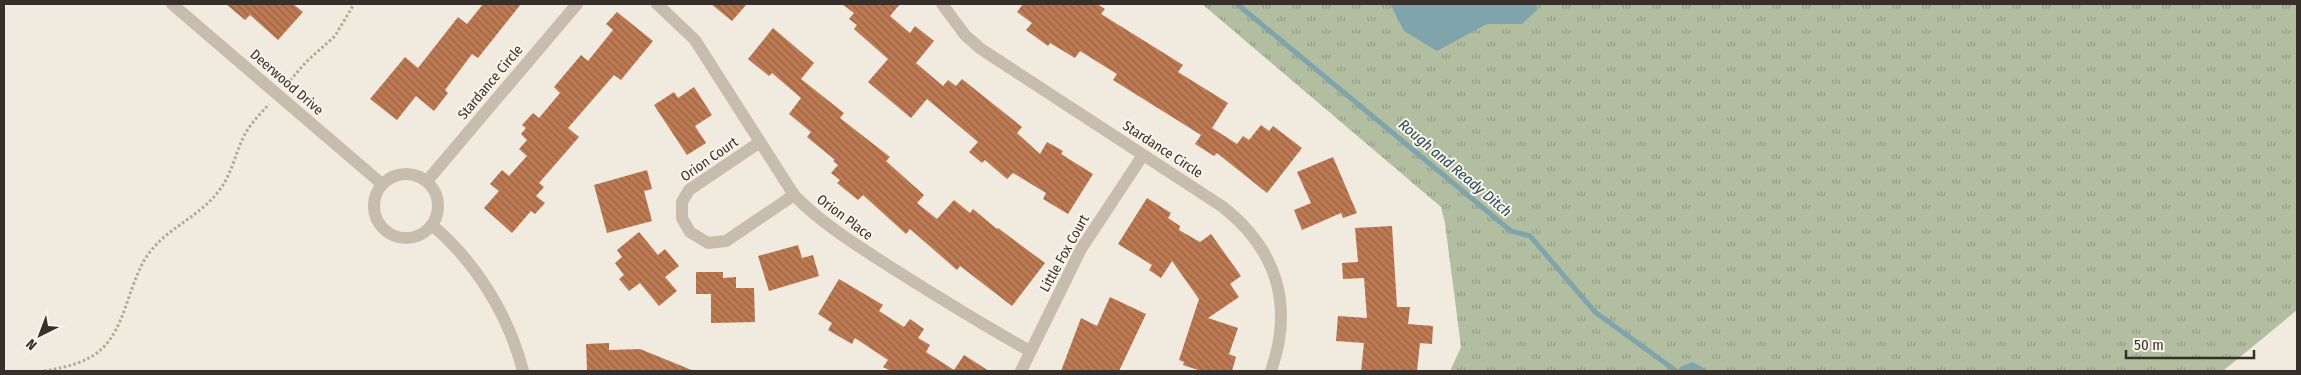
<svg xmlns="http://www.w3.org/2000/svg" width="2301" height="375" font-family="'Fira Sans Condensed',sans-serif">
	<defs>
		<pattern id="grass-tufts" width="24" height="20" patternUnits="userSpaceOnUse" patternTransform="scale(1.25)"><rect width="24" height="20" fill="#b1bfa0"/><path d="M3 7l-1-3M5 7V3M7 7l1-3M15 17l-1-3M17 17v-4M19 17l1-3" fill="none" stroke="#919c83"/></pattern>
		<pattern id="building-back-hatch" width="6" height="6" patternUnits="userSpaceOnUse" patternTransform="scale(1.25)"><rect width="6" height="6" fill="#bc7952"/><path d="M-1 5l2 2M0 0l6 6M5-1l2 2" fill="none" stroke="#9a6444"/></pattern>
	</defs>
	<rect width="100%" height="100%" fill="#f1ebdf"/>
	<!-- grass -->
	<polygon fill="url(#grass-tufts)" points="1202,4 2297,4 2297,310 2223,371 1450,371 1461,347 1445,223 1441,207"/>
	<!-- water -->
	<g fill="#80a4ac">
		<polygon points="1390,4 1537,4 1537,10 1522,24 1487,24 1437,51 1404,31"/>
		<polygon points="1693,362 1708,371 1678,371 1680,367"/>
	</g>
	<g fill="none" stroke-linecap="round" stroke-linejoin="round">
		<!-- stream -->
		<polyline stroke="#80a4ac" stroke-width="5" points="1237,4 1511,231 1530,236 1595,312 1676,371"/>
	</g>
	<!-- building -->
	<g fill="url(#building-back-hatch)">
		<polygon points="226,4 293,4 303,12 278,40 250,15 245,20"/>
		<polygon points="483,4 521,4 478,58 472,54 445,90 448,93 434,111 416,96 397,120 370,99 405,57 418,68 458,17 467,24"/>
		<polygon points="711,4 747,4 732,21"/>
		<polygon points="842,4 900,4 890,16 910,33 915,26 934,41 916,63 943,86 948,80 956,86 962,79 1022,127 1017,133 1040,154 1047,142 1063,151 1061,154 1093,174 1068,214 1043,199 1046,193 1013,173 1007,179 985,160 982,163 969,152 978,142 927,99 911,118 868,82 888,59 854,29 857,25 849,19 854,13"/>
		<polygon points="1023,4 1097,4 1105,9 1101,14 1183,65 1178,72 1228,103 1212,128 1237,144 1243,136 1249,140 1261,125 1269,131 1273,126 1302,148 1267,193 1217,153 1214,156 1195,144 1201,135 1113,80 1117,74 1080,51 1075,58 1050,43 1048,46 1026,30 1032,23 1017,12"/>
		<polygon points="617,12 653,41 621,80 614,75 568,128 579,137 539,183 544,187 536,196 545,203 535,214 531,211 512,233 484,208 499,191 490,184 502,170 509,176 527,156 519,149 527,140 521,134 526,128 522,125 533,113 539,118 560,93 554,87 581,55 588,61 613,30 606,24"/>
		<polygon points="773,28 814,63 801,79 844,113 840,118 890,157 886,161 924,195 917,203 937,219 954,200 970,213 973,209 997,229 998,228 1045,263 1012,306 960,266 957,270 910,229 906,234 863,195 858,200 837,183 840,180 831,173 838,165 833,161 835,160 807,137 811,132 789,114 801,98 772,73 769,76 748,59"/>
		<polygon points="694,87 712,115 695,126 706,143 687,155 654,105 674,92 678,98"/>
		<polygon points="1333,157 1357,213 1343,218 1341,213 1302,230 1294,210 1311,203 1297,172"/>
		<polygon points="647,170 652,189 644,191 652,221 607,233 594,185"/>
		<polygon points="1147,198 1171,213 1168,218 1180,226 1179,230 1200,242 1211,234 1241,276 1230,284 1239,297 1208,318 1238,328 1229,354 1236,357 1232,371 1201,371 1183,365 1184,362 1179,360 1199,299 1172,261 1161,278 1149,270 1152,265 1118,244"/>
		<polygon points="1392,226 1397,307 1410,307 1408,324 1433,326 1432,344 1420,343 1417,371 1361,371 1364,343 1336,341 1338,316 1367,318 1364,278 1343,279 1342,263 1358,262 1355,228"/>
		<polygon points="639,232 658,255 665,249 679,266 665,277 677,291 659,306 640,283 629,291 619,279 624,275 615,263 622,257 617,250"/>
		<polygon points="798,245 802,258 813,255 819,276 769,291 758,256"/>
		<polygon points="696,272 723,272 723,278 736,277 736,288 754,288 755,322 711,323 711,294 696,294"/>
		<polygon points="839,279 883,305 879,311 904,327 910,319 924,329 918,338 930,345 926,352 954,370 964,355 989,371 891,371 883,367 888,360 855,338 852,344 828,330 832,323 818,314"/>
		<polygon points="1110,297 1146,314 1119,371 1061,371 1081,318 1097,326"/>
		<polygon points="609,343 609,350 640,349 694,371 587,371 586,344"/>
	</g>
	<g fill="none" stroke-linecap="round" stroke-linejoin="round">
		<!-- path -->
		<g stroke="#b4a796" stroke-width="3" stroke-dasharray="2.5 2.5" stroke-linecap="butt">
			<polyline points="287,84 306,62 335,36 354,4"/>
			<path d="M44 371C98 362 112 349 129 297 134 283 139 268 147 256 166 228 198 218 218 192 232 175 235 153 245 134 251 123 261 113 269 104"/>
		</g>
		<!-- minor -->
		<g stroke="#c8bcac" stroke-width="12">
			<polyline points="172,4 382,184"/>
			<path d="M657 4 695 40 794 195C823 225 858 246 892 268 938 297 983 325 1030 351"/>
			<path d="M942 4 965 35 981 49 1223 207C1277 250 1294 305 1271 371"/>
			<polyline points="760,142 689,190 682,202 682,218 690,232 708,243 726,241 794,195"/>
			<circle cx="406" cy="206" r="32"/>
			<polyline points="427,181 577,4"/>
			<path d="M432 225C476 262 509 316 523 371"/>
			<polyline points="1021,371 1081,249 1143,155"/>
		</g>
	</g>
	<g text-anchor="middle" stroke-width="4" stroke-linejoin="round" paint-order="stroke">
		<!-- street labels -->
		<g font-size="14" fill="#37302a" stroke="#f9f4eb">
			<text transform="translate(287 82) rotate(41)" y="5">Deerwood Drive</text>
			<text transform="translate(490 82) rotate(-50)" y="5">Stardance Circle</text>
			<text transform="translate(1163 149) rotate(33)" y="5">Stardance Circle</text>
			<text transform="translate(709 159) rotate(-35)" y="5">Orion Court</text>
			<text transform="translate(845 217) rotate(37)" y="5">Orion Place</text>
			<text transform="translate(1064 253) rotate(-61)" y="5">Little Fox Court</text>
		</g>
		<!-- water labels -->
		<g font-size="15" font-style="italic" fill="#234b55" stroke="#f9f4eb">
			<text transform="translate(1455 168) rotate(40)" y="5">Rough and Ready Ditch</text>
		</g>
	</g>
	<!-- border -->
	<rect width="2301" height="375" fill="none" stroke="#37302a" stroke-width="10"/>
	<!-- north arrow -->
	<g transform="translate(40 335) rotate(222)" stroke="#f9f4eb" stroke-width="4" paint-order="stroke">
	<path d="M0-4L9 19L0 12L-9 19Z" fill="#37302a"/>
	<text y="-8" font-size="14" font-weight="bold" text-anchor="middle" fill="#37302a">N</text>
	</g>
	<!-- scale -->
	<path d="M2126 350v8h128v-8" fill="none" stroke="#37302a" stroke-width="2.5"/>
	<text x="2134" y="350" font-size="15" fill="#37302a" stroke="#f9f4eb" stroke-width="4" paint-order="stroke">50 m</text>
</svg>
